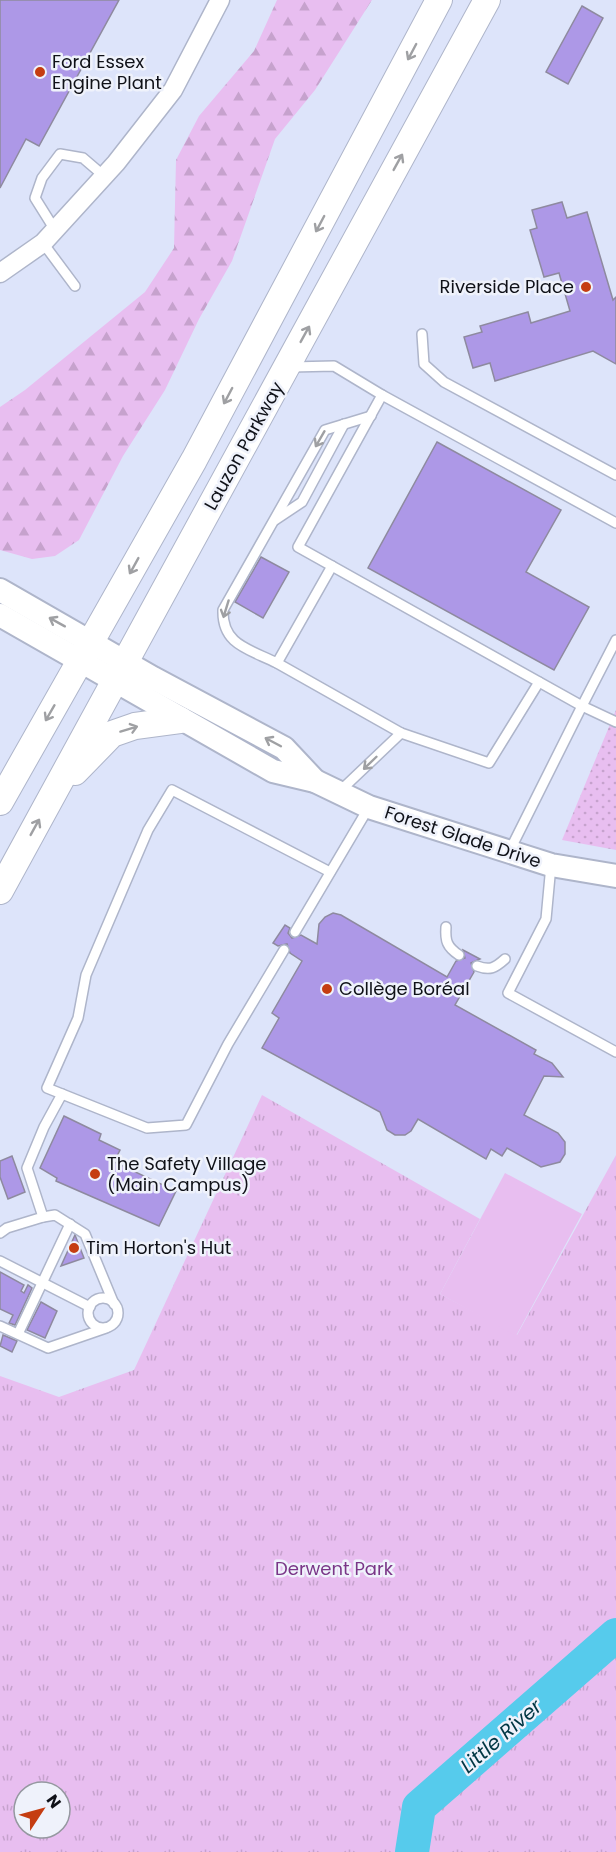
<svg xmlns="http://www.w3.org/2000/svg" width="616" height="1852" font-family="Poppins,sans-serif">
	<defs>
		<pattern id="grass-dots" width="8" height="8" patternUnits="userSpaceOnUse" patternTransform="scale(1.5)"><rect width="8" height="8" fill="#e8bef0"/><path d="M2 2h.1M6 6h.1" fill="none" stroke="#c6a2cd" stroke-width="1.8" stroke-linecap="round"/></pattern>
		<pattern id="forest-firs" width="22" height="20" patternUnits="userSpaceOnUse" patternTransform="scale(1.5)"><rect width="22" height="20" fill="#e8bef0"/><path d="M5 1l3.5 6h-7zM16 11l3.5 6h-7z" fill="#c6a2cd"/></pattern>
		<pattern id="park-tufts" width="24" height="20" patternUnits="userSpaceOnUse" patternTransform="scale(1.5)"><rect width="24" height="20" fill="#e8bef0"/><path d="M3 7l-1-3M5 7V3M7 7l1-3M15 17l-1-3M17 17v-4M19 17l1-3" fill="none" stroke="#c6a2cd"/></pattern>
	</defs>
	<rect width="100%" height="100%" fill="#dde4fa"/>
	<!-- grass -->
	<polygon fill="url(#grass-dots)" points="616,710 616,850 562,840"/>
	<!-- forest -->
	<polygon fill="url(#forest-firs)" points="277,0 372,0 315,90 275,139 232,261 199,319 165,390 123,456 79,540 55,556 32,559 0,550 0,407 25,390 145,292 174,248 176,160 199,116 254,51"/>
	<!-- park -->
	<path fill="url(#park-tufts)" fill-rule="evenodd" d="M262 1095 480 1219 440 1294 517 1335 616 1155V1852H0V1376L59 1397 134 1370ZM24 1792H60V1828H24Z"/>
	<!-- garden -->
	<polygon fill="#e8bef0" points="505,1173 582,1214 516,1336 440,1294"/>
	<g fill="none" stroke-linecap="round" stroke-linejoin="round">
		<!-- river -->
		<polyline stroke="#56cbec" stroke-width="34" points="412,1852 419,1807 616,1635"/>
	</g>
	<!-- building -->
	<g fill="#ad98e7" stroke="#8e8a9f" stroke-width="1.5">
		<polygon points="0,0 119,0 39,146 26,139 0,188"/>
		<polygon points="582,6 603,18 568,84 546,72"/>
		<polygon points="562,202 567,218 587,212 613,300 616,297 616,364 593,351 495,381 490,363 473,368 464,337 482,332 480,326 528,312 531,323 570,311 559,273 544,277 530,230 537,228 532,210"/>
		<polygon points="437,442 561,510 526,572 589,607 554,670 368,568"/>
		<polygon points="261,557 289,572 263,618 235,602"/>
		<polygon points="333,913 341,915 447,977 456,961 465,958 463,950 480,959 471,963 474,972 455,1005 536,1050 534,1054 552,1063 563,1077 544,1076 524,1115 558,1133 565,1142 565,1154 560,1162 541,1167 507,1148 502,1156 491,1149 486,1159 418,1119 411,1131 405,1135 395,1135 387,1130 380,1112 262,1048 279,1018 272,1013 302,961 290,953 287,944 278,946 273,943 285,925 290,928 288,933 292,938 301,935 317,944 319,924 325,917"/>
		<polygon points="64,1116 101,1134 99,1140 120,1150 114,1162 176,1191 159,1226 56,1181 57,1178 40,1168"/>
		<polygon points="12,1156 25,1192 8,1199 0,1177 0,1161"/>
		<polygon points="75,1235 84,1258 61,1266"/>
		<polygon points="0,1272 24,1285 21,1291 24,1293 28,1285 32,1288 15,1325 9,1323 13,1315 0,1309"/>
		<polygon points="41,1302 57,1311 45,1338 27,1330"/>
		<polygon points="3,1335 17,1341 12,1352 0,1346"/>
	</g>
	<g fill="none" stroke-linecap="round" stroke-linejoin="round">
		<defs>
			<g id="service">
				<polyline points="55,230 35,198 42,178 60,154 83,158 104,176"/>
				<polyline points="43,243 75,286"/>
				<polyline points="422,334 424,364 444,382 616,475"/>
				<polyline points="291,367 334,366 382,395 298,547 582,706 510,850"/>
				<polyline points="382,395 616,523"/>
				<polyline points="275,520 302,502 344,424"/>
				<polyline points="332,566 277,663 401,733 489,763 539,682"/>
				<polyline points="616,640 582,706 616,722"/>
				<path d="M277 663C249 649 222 645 223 610L325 430 371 416"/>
				<polyline points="340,791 401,733"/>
				<polyline points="551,865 546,919 508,993 616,1052"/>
				<path d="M446 927C445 941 447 947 459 955"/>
				<polyline points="295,932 369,807"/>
				<polyline points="284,950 228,1044 186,1125 147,1128 47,1088 78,1018 86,975 148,830 172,790 330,872"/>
				<path d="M477 966C490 971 495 968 505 959"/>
				<polyline points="43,1217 55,1215 85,1234 114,1304"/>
				<polyline points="0,1233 7,1228 43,1217 27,1168 44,1127 62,1094"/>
				<polyline points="0,1261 90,1307"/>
				<circle cx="103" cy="1313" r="15"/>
				<polyline points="0,1326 48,1348 106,1328"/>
				<polyline points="18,1334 70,1224"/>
			</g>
			<polyline id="minor" points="0,273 43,243 116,163 173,90 220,0"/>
			<g id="tertiary">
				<polyline points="0,590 153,678 284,748 315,781"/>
				<polyline points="0,615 273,771 315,781 369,807 551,865 616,876"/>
			</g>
			<g id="secondary">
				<polyline points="75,772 112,734 135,726 180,720"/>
				<polyline points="0,802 194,460 439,0"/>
				<polyline points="0,891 487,0"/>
			</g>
		</defs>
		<!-- service casing -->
		<use href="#service" stroke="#aeb5ca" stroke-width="12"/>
		<!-- minor casing -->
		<use href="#minor" stroke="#aeb5ca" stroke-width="21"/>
		<!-- tertiary casing -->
		<use href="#tertiary" stroke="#aeb5ca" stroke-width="26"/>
		<!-- secondary casing -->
		<use href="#secondary" stroke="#aeb5ca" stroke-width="28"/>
		<!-- service -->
		<use href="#service" stroke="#fff" stroke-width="9"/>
		<!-- minor -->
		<use href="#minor" stroke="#fff" stroke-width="18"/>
		<!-- tertiary -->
		<use href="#tertiary" stroke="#fff" stroke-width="22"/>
		<!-- secondary -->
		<use href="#secondary" stroke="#fff" stroke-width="26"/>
	</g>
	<!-- one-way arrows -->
	<defs><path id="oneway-shaft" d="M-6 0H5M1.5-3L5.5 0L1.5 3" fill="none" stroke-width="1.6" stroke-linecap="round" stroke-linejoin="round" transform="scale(1.5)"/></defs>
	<g stroke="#9fa0a3">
		<use href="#oneway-shaft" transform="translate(412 52) rotate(118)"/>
		<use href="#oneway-shaft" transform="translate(398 162) rotate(-61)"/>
		<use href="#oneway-shaft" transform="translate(320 224) rotate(118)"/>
		<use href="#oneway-shaft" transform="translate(305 334) rotate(-61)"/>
		<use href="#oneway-shaft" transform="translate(228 396) rotate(118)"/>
		<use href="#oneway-shaft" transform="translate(320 439) rotate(120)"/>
		<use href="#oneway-shaft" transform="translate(134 566) rotate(119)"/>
		<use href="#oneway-shaft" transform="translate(226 609) rotate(107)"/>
		<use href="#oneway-shaft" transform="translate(57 622) rotate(-151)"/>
		<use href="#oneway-shaft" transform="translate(50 713) rotate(120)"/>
		<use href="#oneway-shaft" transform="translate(129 729) rotate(-17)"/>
		<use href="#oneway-shaft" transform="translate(273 742) rotate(-152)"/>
		<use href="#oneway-shaft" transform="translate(370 763) rotate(136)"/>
		<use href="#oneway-shaft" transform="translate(35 827) rotate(-61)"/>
	</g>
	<!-- markers -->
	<g fill="#c53d12" stroke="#eff2fb" stroke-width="2">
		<circle cx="40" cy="72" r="6"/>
		<circle cx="586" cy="287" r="6"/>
		<circle cx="327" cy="989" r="6"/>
		<circle cx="95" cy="1174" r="6"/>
		<circle cx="74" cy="1248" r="6"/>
	</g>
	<g text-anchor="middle" stroke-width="5" stroke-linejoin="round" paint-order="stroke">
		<!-- poi labels -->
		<g font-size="18" fill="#0f1118" stroke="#eff2fb" text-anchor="start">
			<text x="52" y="68">Ford Essex<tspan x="52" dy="21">Engine Plant</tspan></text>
			<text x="574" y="293" text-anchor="end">Riverside Place</text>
			<text x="339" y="995">Collège Boréal</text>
			<text x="107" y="1170">The Safety Village<tspan x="107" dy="21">(Main Campus)</tspan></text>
			<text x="86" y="1254">Tim Horton's Hut</text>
		</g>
		<!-- street labels -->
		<g font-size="18" fill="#0f1118" stroke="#eff2fb">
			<text transform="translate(244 446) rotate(-61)" y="6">Lauzon Parkway</text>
			<text transform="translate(463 837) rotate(18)" y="6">Forest Glade Drive</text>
		</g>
		<!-- park labels -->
		<g font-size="18" fill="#7a3688" stroke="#eff2fb">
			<text x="334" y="1575">Derwent Park</text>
		</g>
		<!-- water labels -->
		<g font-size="20" font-style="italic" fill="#003744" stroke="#eff2fb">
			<text transform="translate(501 1736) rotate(-41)" y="7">Little River</text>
		</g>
	</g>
	<!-- north arrow -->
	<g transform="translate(42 1810) rotate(54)"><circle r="28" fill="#eff2fb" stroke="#9598a0" stroke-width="1.5"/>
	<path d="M0-4.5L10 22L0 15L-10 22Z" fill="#c53d12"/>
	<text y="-9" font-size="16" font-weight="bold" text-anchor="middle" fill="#0f1118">N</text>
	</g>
</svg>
